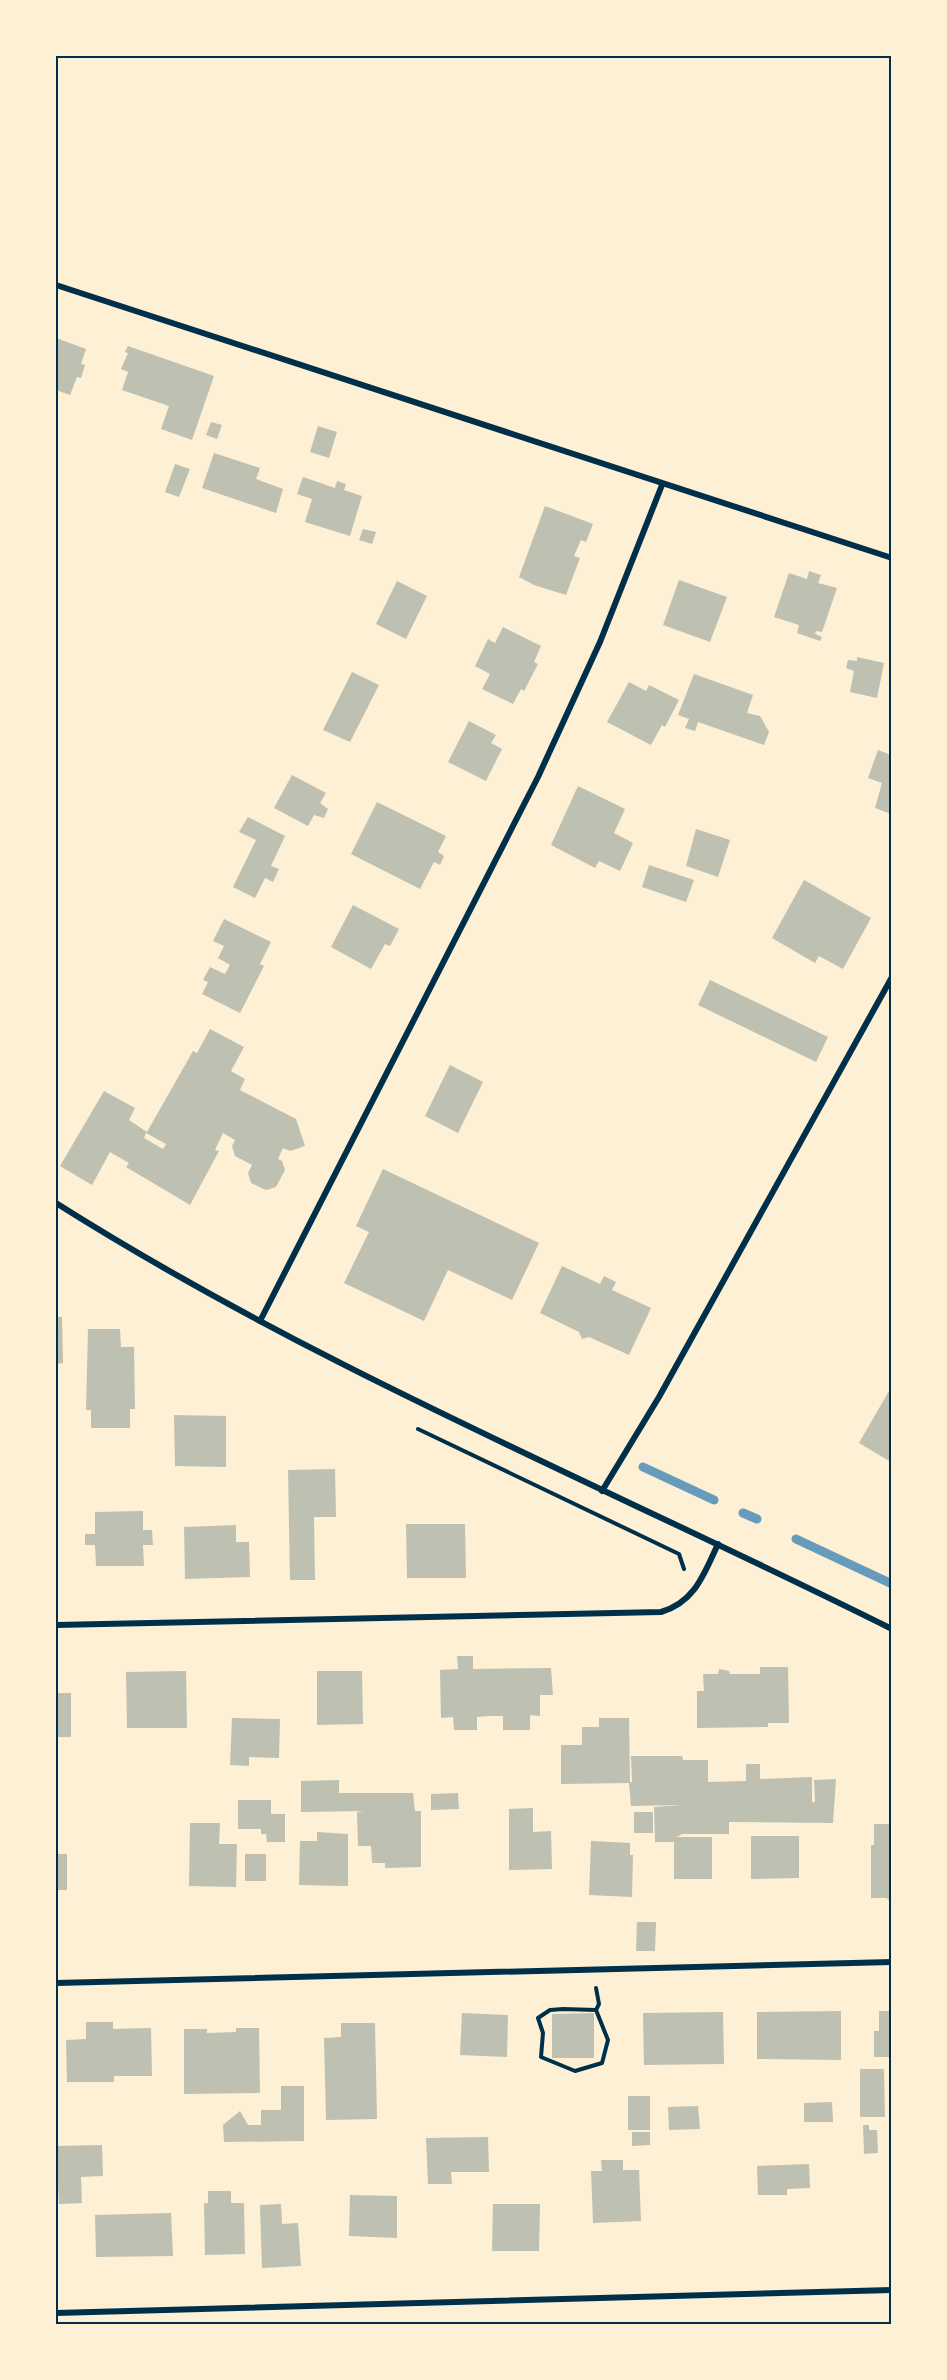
<svg xmlns="http://www.w3.org/2000/svg" width="947" height="2380" font-family="Georgia,serif">
	<rect width="100%" height="100%" fill="#fdf0d5"/>
	<g fill="none" stroke-linecap="round" stroke-linejoin="round">
		<!-- stream -->
		<g stroke="#669bbc" stroke-width="9">
			<polyline points="643,1467 714,1500"/>
			<polyline points="743,1513 757,1519"/>
			<polyline points="796,1539 892,1584"/>
		</g>
	</g>
	<!-- building -->
	<g fill="#bec0b2" fill-rule="evenodd">
		<polygon points="56,338 86,349 81,364 85,365 81,378 77,377 70,395 56,390"/>
		<polygon points="128,346 214,376 192,440 161,429 169,406 122,390 128,372 121,369 128,353 125,352"/>
		<polygon points="211,422 222,425 217,439 206,435"/>
		<polygon points="318,426 337,432 329,458 310,452"/>
		<polygon points="214,453 260,468 256,479 283,489 276,513 202,488"/>
		<polygon points="175,464 190,469 179,497 165,492"/>
		<polygon points="303,477 335,488 337,481 346,484 344,490 362,496 350,536 305,522 312,499 297,494"/>
		<polygon points="545,506 593,524 586,542 581,540 574,556 580,558 566,595 534,585 519,577"/>
		<polygon points="363,529 376,532 372,544 359,540"/>
		<polygon points="809,571 821,575 818,583 837,588 822,632 816,631 815,634 822,637 820,641 797,633 799,625 774,617 789,573 807,579"/>
		<polygon points="679,580 727,597 710,642 663,625"/>
		<polygon points="397,581 427,596 406,639 376,624"/>
		<polygon points="503,627 541,646 534,662 538,664 524,691 521,689 513,704 482,689 490,674 475,666 488,639 495,643"/>
		<polygon points="857,657 884,663 877,698 850,692 854,671 846,668 848,660 857,661"/>
		<polygon points="352,672 379,685 350,742 323,730"/>
		<polygon points="694,674 753,695 747,713 760,716 769,732 764,745 698,722 695,731 685,728 689,719 678,715"/>
		<polygon points="629,682 646,691 649,685 679,700 665,727 662,725 651,745 607,722"/>
		<polygon points="469,721 496,735 491,743 502,749 486,781 448,762"/>
		<polygon points="878,750 891,755 891,814 875,808 882,783 868,778"/>
		<polygon points="292,775 326,793 320,803 328,809 324,818 314,815 308,826 274,808"/>
		<polygon points="578,786 625,809 614,833 633,843 620,871 599,861 595,868 551,845"/>
		<polygon points="377,802 446,836 438,852 444,856 440,865 434,862 420,889 351,854"/>
		<polygon points="248,817 285,836 271,866 279,869 273,882 265,878 255,898 233,887 256,840 239,832"/>
		<polygon points="696,829 730,840 718,877 686,866"/>
		<polygon points="649,865 694,880 686,902 642,887"/>
		<polygon points="804,880 871,918 843,969 819,956 815,963 772,938"/>
		<polygon points="353,905 399,929 390,946 385,944 371,969 331,947"/>
		<polygon points="224,919 271,942 260,964 264,966 240,1013 202,994 208,982 203,980 210,967 225,974 230,965 218,958 224,946 213,941"/>
		<polygon points="710,980 828,1037 816,1062 698,1005"/>
		<path d="M210 1029 244 1047 231 1071 245 1079 240 1090 296 1119 305 1146 290 1151 283 1148 278 1159 282 1161 285 1170 276 1187 266 1190 251 1183 248 1173 252 1165 235 1156 232 1146 235 1140 223 1133 215 1150 219 1151 190 1205 126 1167 129 1163 110 1152 92 1185 60 1166 104 1091 135 1108 129 1120 147 1132 193 1051 197 1053ZM146 1133 166 1144 163 1149 144 1138Z"/>
		<polygon points="450,1065 483,1082 458,1133 425,1116"/>
		<polygon points="383,1169 539,1243 512,1300 448,1270 424,1321 344,1283 369,1232 356,1226"/>
		<polygon points="562,1266 600,1284 604,1276 616,1282 612,1290 651,1308 629,1355 589,1337 582,1339 579,1332 540,1313"/>
		<polygon points="56,1317 62,1317 63,1363 56,1364"/>
		<polygon points="88,1329 120,1329 121,1347 134,1347 135,1409 130,1409 130,1428 91,1428 91,1410 86,1410"/>
		<polygon points="889,1391 891,1393 891,1462 859,1443"/>
		<polygon points="174,1415 226,1416 226,1467 175,1466"/>
		<polygon points="335,1469 336,1517 314,1517 315,1580 290,1580 288,1470"/>
		<polygon points="143,1511 143,1530 152,1530 153,1545 143,1545 144,1566 96,1566 95,1545 85,1545 85,1534 95,1534 95,1512"/>
		<polygon points="406,1524 465,1524 466,1578 407,1578"/>
		<polygon points="236,1525 236,1542 249,1542 250,1577 185,1579 184,1527"/>
		<polygon points="457,1656 473,1656 473,1669 551,1668 553,1695 540,1695 540,1716 530,1715 530,1730 503,1730 503,1716 490,1716 477,1717 477,1730 454,1730 453,1717 441,1718 440,1670 458,1669"/>
		<polygon points="760,1667 788,1667 789,1723 768,1723 768,1727 697,1728 697,1691 704,1691 703,1674 718,1674 719,1669 729,1671 730,1674 760,1674"/>
		<polygon points="186,1671 187,1728 127,1728 126,1672"/>
		<polygon points="317,1671 362,1671 363,1724 317,1725"/>
		<rect x="56" y="1693" width="15" height="44"/>
		<polygon points="232,1718 280,1719 279,1758 249,1757 249,1766 230,1765"/>
		<polygon points="599,1718 629,1718 630,1782 632,1782 631,1756 682,1756 683,1760 708,1760 708,1782 746,1781 746,1764 760,1764 760,1779 812,1777 812,1802 815,1802 814,1780 836,1779 833,1823 729,1822 729,1834 682,1834 677,1837 712,1837 712,1879 674,1879 674,1842 655,1842 654,1807 682,1805 631,1806 629,1783 561,1784 561,1745 582,1745 582,1727 599,1727"/>
		<polygon points="339,1780 339,1793 413,1793 415,1811 421,1811 421,1867 385,1868 385,1863 372,1863 371,1846 358,1846 357,1812 364,1811 301,1812 301,1781"/>
		<polygon points="458,1793 459,1809 431,1810 431,1794"/>
		<polygon points="238,1800 271,1800 271,1814 285,1814 285,1842 267,1842 266,1834 261,1834 261,1829 238,1829"/>
		<polygon points="533,1808 533,1832 551,1831 552,1869 509,1870 509,1809"/>
		<rect x="634" y="1812" width="19" height="21"/>
		<polygon points="190,1823 220,1823 219,1844 237,1844 236,1887 189,1886"/>
		<polygon points="874,1824 891,1824 891,1901 886,1898 871,1898 871,1845 874,1845"/>
		<polygon points="317,1832 348,1834 348,1886 299,1885 300,1841 317,1841"/>
		<polygon points="751,1836 799,1836 799,1878 751,1879"/>
		<polygon points="591,1841 630,1843 630,1855 633,1855 632,1897 589,1895"/>
		<rect x="56" y="1854" width="11" height="36"/>
		<rect x="245" y="1854" width="21" height="27"/>
		<polygon points="637,1922 656,1922 655,1951 636,1951"/>
		<polygon points="841,2011 841,2060 757,2059 757,2012"/>
		<polygon points="879,2011 891,2011 891,2057 874,2057 874,2031 879,2031"/>
		<polygon points="723,2012 724,2064 644,2065 643,2013"/>
		<polygon points="462,2013 508,2015 507,2057 460,2055"/>
		<polygon points="594,2013 594,2058 552,2058 552,2014"/>
		<polygon points="86,2022 113,2022 113,2029 151,2028 152,2076 114,2076 114,2082 67,2082 66,2040 86,2039"/>
		<polygon points="341,2023 375,2023 377,2119 326,2120 324,2038 341,2037"/>
		<polygon points="236,2028 259,2028 260,2093 184,2094 184,2029 207,2029 207,2033 236,2032"/>
		<polygon points="860,2069 884,2069 885,2117 860,2117"/>
		<polygon points="281,2086 304,2086 304,2141 224,2142 223,2125 240,2111 248,2125 261,2125 261,2110 281,2110"/>
		<rect x="628" y="2096" width="22" height="34"/>
		<polygon points="832,2102 833,2122 804,2122 804,2103"/>
		<polygon points="698,2106 700,2129 669,2130 668,2107"/>
		<polygon points="863,2125 869,2125 869,2130 877,2130 878,2153 864,2154"/>
		<polygon points="632,2132 650,2132 650,2145 632,2146"/>
		<polygon points="488,2137 489,2172 451,2172 452,2184 428,2184 426,2138"/>
		<polygon points="102,2145 103,2176 81,2177 82,2203 59,2204 56,2146"/>
		<polygon points="601,2160 623,2160 623,2170 639,2170 641,2221 593,2223 591,2171 602,2171"/>
		<polygon points="809,2164 810,2188 787,2189 787,2195 758,2195 757,2166"/>
		<polygon points="208,2191 231,2191 231,2203 244,2203 245,2254 205,2255 204,2203 208,2203"/>
		<polygon points="350,2195 397,2196 397,2238 349,2236"/>
		<polygon points="281,2204 282,2224 298,2223 301,2266 262,2268 260,2205"/>
		<polygon points="493,2204 540,2204 539,2251 492,2251"/>
		<polygon points="171,2213 173,2256 96,2257 95,2215"/>
	</g>
	<g fill="none" stroke-linecap="round" stroke-linejoin="round">
		<!-- path -->
		<g stroke="#003049" stroke-width="4">
			<polyline points="418,1429 679,1554 684,1569"/>
			<polygon points="563,2009 596,2010 608,2040 602,2063 575,2071 541,2057 543,2033 538,2018 550,2010"/>
			<polyline points="596,2010 599,2004 596,1988"/>
		</g>
		<!-- minor -->
		<g stroke="#003049" stroke-width="6">
			<polyline points="56,285 892,558"/>
			<path d="M56 1203C320 1370 612 1489 892 1629"/>
			<polyline points="260,1321 538,777 600,642 662,485"/>
			<polyline points="602,1491 659,1397 892,977"/>
			<path d="M56 1625 661 1612C695 1602 704 1574 718 1544"/>
			<polyline points="56,1983 892,1962"/>
			<polyline points="56,2313 892,2290"/>
		</g>
	</g>
	<!-- border -->
	<rect width="947" height="2380" fill="none" stroke="#fdf0d5" stroke-width="114"/>
	<rect x="57" y="57" width="833" height="2266" fill="none" stroke="#003049" stroke-width="2"/>
</svg>
